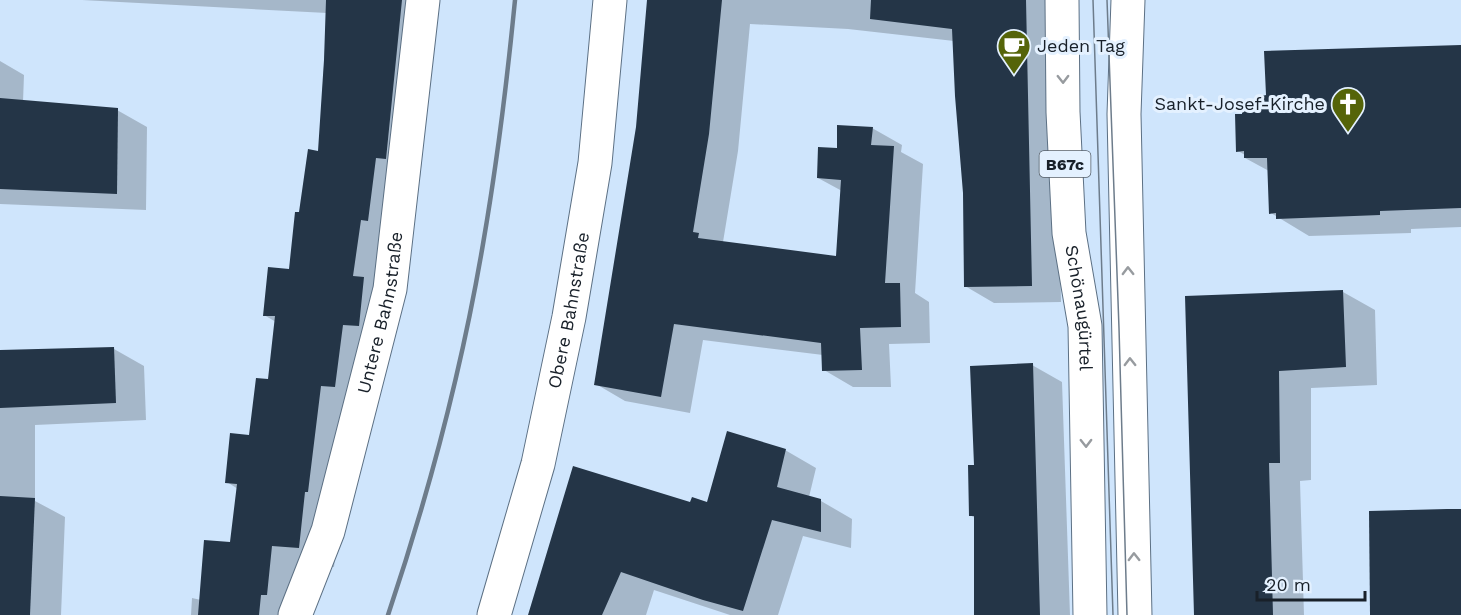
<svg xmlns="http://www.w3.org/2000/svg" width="1461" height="615" font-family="'Work Sans',sans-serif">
	<rect width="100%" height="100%" fill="#cfe5fc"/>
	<!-- shadow -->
	<g fill="#0003">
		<polygon points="82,0 438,0 420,178 410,177 393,345 377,344 340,511 334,567 306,565 295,615 191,615 192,598 201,600 231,544 238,489 227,482 250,437 269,381 276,322 264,315 290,271 319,153 327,13"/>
		<polygon points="648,0 1055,0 1061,302 994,303 965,286 965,193 954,41 848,29 750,24 738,151 723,242 837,258 842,191 818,178 838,150 872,128 902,145 901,152 923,164 915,293 929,302 930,343 889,344 891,387 853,387 824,370 823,355 703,340 690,413 625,401 596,384 638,127"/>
		<polygon points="1461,46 1461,227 1411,229 1411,233 1309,236 1271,213 1269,171 1245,158 1245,155 1238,151 1244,115"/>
		<polygon points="0,61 24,75 23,102 117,110 147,127 146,210 0,204"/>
		<polygon points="1343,292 1375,310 1377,385 1311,388 1311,480 1300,481 1304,615 1196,615 1187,297"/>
		<polygon points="114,349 144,366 146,420 35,425 35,501 65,517 61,615 0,615 0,351"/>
		<polygon points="1032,365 1062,382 1070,615 976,615 975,518 970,515"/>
		<polygon points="785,450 816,468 809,497 821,501 852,519 851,548 803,536 778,615 730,615 654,590 646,615 528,615 691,504 708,504"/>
	</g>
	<!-- building -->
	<g fill="#243547">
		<polygon points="326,0 402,0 386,159 376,158 368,221 361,220 353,276 364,277 359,326 343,325 335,387 321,386 308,492 305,492 299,548 272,546 267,595 261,595 259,615 198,615 204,540 230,542 237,484 225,483 230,433 249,435 256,378 268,379 275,316 263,316 268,267 289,269 295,212 299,212 308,149 318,151 324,60"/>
		<polygon points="647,0 722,0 709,134 693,232 699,233 698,238 836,256 841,180 817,178 818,147 837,148 837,125 873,127 871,145 894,146 885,283 900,283 901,327 860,328 862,370 822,371 821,343 674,324 661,397 594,385 636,127"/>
		<polygon points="871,0 1026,0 1032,286 964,287 963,193 955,96 952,29 870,19"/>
		<polygon points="1461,45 1461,208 1380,211 1380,215 1276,219 1276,213 1269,214 1267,158 1244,158 1244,151 1236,152 1235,114 1242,114 1242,107 1263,107 1262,96 1266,95 1264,51"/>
		<polygon points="0,98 118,108 117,194 0,189"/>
		<polygon points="1343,290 1346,367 1279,371 1280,463 1269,463 1273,615 1194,615 1185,296"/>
		<polygon points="114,347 116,403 0,408 0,350"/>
		<polygon points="1033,363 1040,615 974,615 974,516 969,516 968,465 974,465 970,366"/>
		<polygon points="727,431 786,449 777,487 821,499 821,532 772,520 743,611 703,600 621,572 602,615 528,615 573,466 690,502 692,497 707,502"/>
		<polygon points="0,496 35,498 30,615 0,615"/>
		<polygon points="1447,509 1461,509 1461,615 1370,615 1369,511"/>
	</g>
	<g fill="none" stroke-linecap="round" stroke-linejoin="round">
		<defs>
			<g id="street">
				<path id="s1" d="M295 615 328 531 390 289 423 0"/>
				<path id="s2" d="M494 615 538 464 569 317 595 163 610 0"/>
			</g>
			<g id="primary">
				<path id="s3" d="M1062 0 1063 112 1069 233 1085 326 1090 615"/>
				<polyline points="1128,0 1124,114 1135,615"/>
			</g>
		</defs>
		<!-- street casing -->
		<use href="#street" stroke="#5c7084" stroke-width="35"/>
		<!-- primary casing -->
		<use href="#primary" stroke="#5c7084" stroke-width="35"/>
		<!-- street -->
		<use href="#street" stroke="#fff" stroke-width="33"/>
		<!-- primary -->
		<use href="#primary" stroke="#fff" stroke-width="33"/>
		<!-- tram -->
		<g stroke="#6d7c8b" stroke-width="1.5">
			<polyline points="1093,0 1113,615"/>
			<polyline points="1107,0 1119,328 1127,615"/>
		</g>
		<!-- rail -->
		<path stroke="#6d7c8b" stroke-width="4.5" d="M388 615C428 496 462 368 483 244 497 163 507 82 515 0"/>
	</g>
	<!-- one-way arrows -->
	<defs><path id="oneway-chevron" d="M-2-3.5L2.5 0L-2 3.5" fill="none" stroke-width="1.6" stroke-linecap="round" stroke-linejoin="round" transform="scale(1.5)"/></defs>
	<g stroke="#979b9f">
		<use href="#oneway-chevron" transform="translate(1063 79) rotate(89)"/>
		<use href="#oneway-chevron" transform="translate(1128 271) rotate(-91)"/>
		<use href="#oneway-chevron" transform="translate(1130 362) rotate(-91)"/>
		<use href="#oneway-chevron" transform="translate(1086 443) rotate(89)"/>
		<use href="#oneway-chevron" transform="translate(1134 557) rotate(-91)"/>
	</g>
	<!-- icons -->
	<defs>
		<symbol id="cafe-pin" viewBox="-11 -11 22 30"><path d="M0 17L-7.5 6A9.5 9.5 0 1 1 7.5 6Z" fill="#556409" stroke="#e4f1ff"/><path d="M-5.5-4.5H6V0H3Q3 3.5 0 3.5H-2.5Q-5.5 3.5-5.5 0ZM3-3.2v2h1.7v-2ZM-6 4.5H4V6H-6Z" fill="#fff"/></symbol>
		<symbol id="church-pin" viewBox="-11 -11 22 30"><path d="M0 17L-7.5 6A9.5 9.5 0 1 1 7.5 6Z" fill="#556409" stroke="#e4f1ff"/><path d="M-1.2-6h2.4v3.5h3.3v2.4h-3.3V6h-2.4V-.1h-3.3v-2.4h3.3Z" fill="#fff"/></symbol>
	</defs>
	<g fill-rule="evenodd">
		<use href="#cafe-pin" x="995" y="27" width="38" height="52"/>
		<use href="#church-pin" x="1329" y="85" width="38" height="52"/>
	</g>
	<g text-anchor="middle" stroke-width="6" stroke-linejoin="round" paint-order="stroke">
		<!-- shield labels -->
		<rect fill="#e4f1ff" stroke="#555f69" stroke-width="1.5" x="1039.5" y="151" width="51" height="26" rx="4.5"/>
		<g font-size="16" font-weight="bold" fill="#182029">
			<text x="1065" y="170">B67c</text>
		</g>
		<!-- poi labels -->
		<g font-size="18" fill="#182029" stroke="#e4f1ff" text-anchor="start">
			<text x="1037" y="52">Jeden Tag</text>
			<text x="1325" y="110" text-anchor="end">Sankt-Josef-Kirche</text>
		</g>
		<!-- street labels -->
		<g font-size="18" fill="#182029" stroke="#e4f1ff">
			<text dy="6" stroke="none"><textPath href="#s3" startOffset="309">Schönaugürtel</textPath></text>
			<text dy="6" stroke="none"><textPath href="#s2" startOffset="314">Obere Bahnstraße</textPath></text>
			<text dy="6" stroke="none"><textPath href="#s1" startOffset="315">Untere Bahnstraße</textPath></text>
		</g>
	</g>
	<!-- scale -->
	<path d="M1257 591v9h108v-9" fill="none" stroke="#182029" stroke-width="3"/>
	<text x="1266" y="591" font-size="18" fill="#182029" stroke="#e4f1ff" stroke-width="4.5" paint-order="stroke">20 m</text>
</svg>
